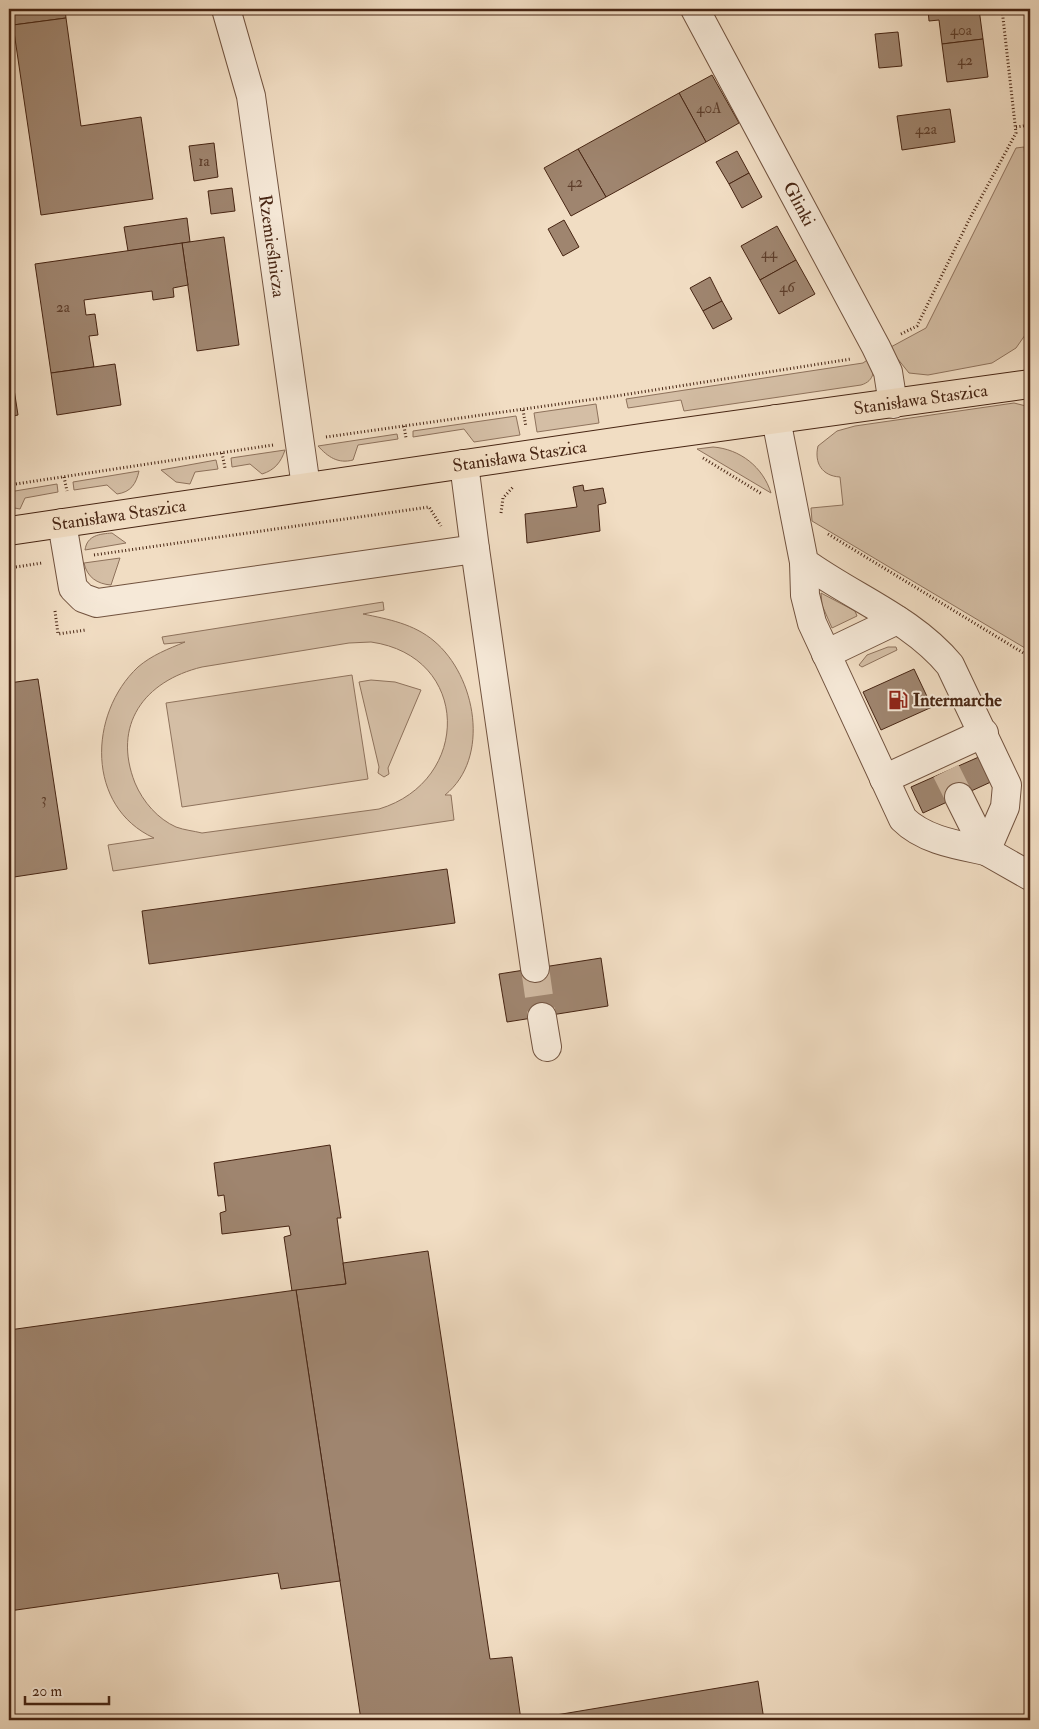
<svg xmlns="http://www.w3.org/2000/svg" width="1039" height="1729" font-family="'IM FELL Double Pica',serif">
	<rect width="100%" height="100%" fill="#f1ddc3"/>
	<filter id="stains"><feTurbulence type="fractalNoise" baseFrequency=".004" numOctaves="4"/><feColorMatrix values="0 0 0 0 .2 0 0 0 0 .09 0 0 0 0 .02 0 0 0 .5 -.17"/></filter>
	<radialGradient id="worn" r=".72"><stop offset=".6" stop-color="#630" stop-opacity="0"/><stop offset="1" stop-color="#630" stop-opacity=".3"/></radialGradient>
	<!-- green -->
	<g fill="#d4bea5" stroke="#8e725c" fill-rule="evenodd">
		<polygon points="1024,147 1030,208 1030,328 1016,348 992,363 928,375 909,373 889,348 926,328 1016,148"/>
		<path d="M873 356C875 369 875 381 861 385L684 411 681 400 628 408 626 399 863 363Z"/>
		<path d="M1014 403 1030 407V651L812 521 811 508 843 505 840 477C822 476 814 463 818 446L837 431 855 426Z"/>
		<polygon points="596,404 599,423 537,432 534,413"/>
		<polygon points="516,416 520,435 474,442 464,429 413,437 413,431"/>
		<path d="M397 434 398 439 358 445 353 460C338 464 328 457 318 446Z"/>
		<path d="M713 447C740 449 763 467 771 493L697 449Z"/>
		<path d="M285 450C281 462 275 470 262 474L250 464 232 467 231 458Z"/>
		<polygon points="216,460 218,469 195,472 190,484 176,482 161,470"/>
		<path d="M139 471C136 484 131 492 117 494L107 485 74 490 73 482Z"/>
		<polygon points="57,484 58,492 25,498 20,509 9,507 9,492"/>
		<path d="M112 533 126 543 85 550C87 535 100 534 112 533Z"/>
		<path d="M120 558 111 585C97 584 87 577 84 563Z"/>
		<polygon points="821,593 855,611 857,616 832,628 822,605"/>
		<path d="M383 602 384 610 363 614C388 619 414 624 434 641 476 676 491 758 445 795H451L454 820 113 871 108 845 154 838C86 807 88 714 138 667 152 655 168 649 185 642L164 644 162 637ZM371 642C471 656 472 781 379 809L202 833C194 831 184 830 176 827 158 819 143 802 135 783 112 725 144 681 202 667L349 643Z"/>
		<polygon points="888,647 896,647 897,650 862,667 859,665 867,655"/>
		<polygon points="352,675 368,779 182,807 166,703"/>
		<polygon points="371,680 395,682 421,690 388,768 389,774 384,777 378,773 379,767 359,682"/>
	</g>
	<!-- building -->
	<g fill="#9f856f" stroke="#472513">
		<polygon points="9,9 65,9 66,18 13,25 12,20 9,20"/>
		<polygon points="928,9 979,9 983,39 942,44 939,20 929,21"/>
		<polygon points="66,18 81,126 141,117 153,199 41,215 13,25"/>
		<polygon points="898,32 902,66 879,68 875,34"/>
		<polygon points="983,39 988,77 947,82 942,44"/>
		<polygon points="712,75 739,123 706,142 679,93"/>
		<polygon points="679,93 706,142 606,197 578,149"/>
		<polygon points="950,109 955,142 902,150 897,116"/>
		<polygon points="214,143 218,177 194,181 189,146"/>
		<polygon points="578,149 606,197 571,216 544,168"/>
		<polygon points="737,151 749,173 729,184 716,162"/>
		<polygon points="749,173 762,197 742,208 729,184"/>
		<polygon points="232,188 235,211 211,214 208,191"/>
		<polygon points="187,218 190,242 128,251 124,227"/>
		<polygon points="564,220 579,247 563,256 548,229"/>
		<polygon points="777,226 796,260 760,280 741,246"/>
		<polygon points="224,237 239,345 197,351 182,243"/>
		<polygon points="182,243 188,285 173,288 174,297 153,300 152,291 84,300 86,315 95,314 98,335 89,336 94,367 51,373 35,264"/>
		<polygon points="796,260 815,294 779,314 760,280"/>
		<polygon points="710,277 722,301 703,311 690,288"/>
		<polygon points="722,301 732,319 713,329 703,311"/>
		<polygon points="115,364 121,405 57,415 51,373"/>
		<polygon points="9,389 14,389 18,415 9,417"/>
		<polygon points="583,485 584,491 603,488 606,503 598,505 600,531 527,543 525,514 577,507 573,487"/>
		<polygon points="914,669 932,707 881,730 863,692"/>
		<polygon points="38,679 67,869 14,877 9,840 9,683"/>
		<polygon points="981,756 993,781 923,813 911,787"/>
		<polygon points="447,869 455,923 149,964 142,911"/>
		<polygon points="601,958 608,1006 507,1022 499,974"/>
		<polygon points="330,1145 341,1218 337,1218 346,1284 292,1291 284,1237 291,1235 289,1226 222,1234 220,1213 226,1211 224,1195 218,1196 214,1163"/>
		<polygon points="428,1251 490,1659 512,1657 521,1720 361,1720 296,1290 346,1284 343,1263"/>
		<polygon points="296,1290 340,1581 281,1589 278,1573 9,1611 9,1330"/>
		<polygon points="758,1681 764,1720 526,1720 754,1682"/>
	</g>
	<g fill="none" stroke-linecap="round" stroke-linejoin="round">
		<!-- minor-tunnel -->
		<g stroke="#cfb8a0" stroke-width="28" stroke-dasharray="28 14" stroke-linecap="butt">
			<polyline points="946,771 959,797"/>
			<polyline points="535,968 542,1017"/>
		</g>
		<defs>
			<g id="minor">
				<path id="s1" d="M226 9 251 96 306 487"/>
				<path id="s2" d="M695 9 876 347 888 372 893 404"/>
				<path d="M776 419 804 562C852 597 912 619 950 665L1007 785 1005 807 986 851 1030 876"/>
				<polyline points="62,523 73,588 83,598 97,603 475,549 464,464"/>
				<polyline points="475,549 535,968"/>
				<path d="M804 562 805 595 812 623 903 819C924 840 957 845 986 851"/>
				<polyline points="826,654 897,620"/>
				<polyline points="884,779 984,733"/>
				<polyline points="959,797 986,851"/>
				<polyline points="542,1017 547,1047"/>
			</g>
			<g id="major">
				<path id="s3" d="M9 531 648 437 1030 384"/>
			</g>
		</defs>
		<!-- minor casing -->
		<use href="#minor" stroke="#72533f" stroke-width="30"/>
		<!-- major casing -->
		<use href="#major" stroke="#472513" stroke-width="30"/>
		<!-- path -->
		<g stroke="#472513" stroke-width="3" stroke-dasharray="1 2.5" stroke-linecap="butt">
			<polyline points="1016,127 1030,125"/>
			<polyline points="901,334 917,326 969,220 1016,133 1002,9"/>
			<polyline points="523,410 526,427"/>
			<polyline points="404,426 406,438"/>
			<polyline points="326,437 616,396 851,359"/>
			<polyline points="222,453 225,468"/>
			<polyline points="703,458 762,494"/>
			<polyline points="64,477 67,491"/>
			<polyline points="9,485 273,445"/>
			<polyline points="501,513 503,498 514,486"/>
			<polyline points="828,534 1030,657"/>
			<polyline points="94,555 429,507 441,526"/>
			<polyline points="9,568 42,563"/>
			<polyline points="55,611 58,634 86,630"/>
		</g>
		<!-- minor -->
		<use href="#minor" stroke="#f6e9d8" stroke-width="28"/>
		<!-- major -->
		<use href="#major" stroke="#f1ddc3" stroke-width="28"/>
	</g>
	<!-- icons -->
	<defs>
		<symbol id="fuel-bare" viewBox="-9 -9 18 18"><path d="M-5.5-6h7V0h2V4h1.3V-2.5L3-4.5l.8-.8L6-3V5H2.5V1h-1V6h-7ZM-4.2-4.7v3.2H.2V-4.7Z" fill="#8f2418" stroke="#f6e9d8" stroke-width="2.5" paint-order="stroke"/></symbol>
	</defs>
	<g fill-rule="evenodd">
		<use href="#fuel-bare" x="884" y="686" width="28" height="28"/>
	</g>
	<g text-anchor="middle" stroke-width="4" stroke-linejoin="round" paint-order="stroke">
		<!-- number labels -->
		<g font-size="15" fill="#5d3d2a">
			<text x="961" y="35">40a</text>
			<text x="965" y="65">42</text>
			<text x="709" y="113">40A</text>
			<text x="926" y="134">42a</text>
			<text x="204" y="166">1a</text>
			<text x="575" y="187">42</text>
			<text x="769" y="258">44</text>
			<text x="787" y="292">46</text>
			<text x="63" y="312">2a</text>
			<text x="44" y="804">3</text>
		</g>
		<!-- street labels -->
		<g font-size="18" fill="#472513" stroke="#f6e9d8">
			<text dy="6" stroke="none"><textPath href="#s2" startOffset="221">Glinki</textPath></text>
			<text dy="6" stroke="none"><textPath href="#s1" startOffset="242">Rzemieślnicza</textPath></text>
			<text dy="6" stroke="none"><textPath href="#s3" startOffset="921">Stanisława Staszica</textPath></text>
			<text dy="6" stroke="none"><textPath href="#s3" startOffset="516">Stanisława Staszica</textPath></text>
			<text dy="6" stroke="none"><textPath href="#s3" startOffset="111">Stanisława Staszica</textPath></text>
		</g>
		<!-- poi labels -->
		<g font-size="18" font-weight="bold" fill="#472513" stroke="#f6e9d8" text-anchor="start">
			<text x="913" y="706">Intermarche</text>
		</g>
	</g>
	<!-- margin -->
	<rect width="1039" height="1729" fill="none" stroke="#f1ddc3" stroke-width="30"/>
	<rect x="10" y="10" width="1019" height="1709" fill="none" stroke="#472513" stroke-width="2.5"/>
	<rect x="15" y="15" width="1009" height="1699" fill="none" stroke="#472513"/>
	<!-- scale -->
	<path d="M25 1696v8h84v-8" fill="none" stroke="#472513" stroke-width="2.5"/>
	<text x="32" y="1696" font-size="15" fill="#472513" stroke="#f6e9d8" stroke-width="4" paint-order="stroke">20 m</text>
	<rect width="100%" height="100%" filter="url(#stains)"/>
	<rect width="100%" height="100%" fill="url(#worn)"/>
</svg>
